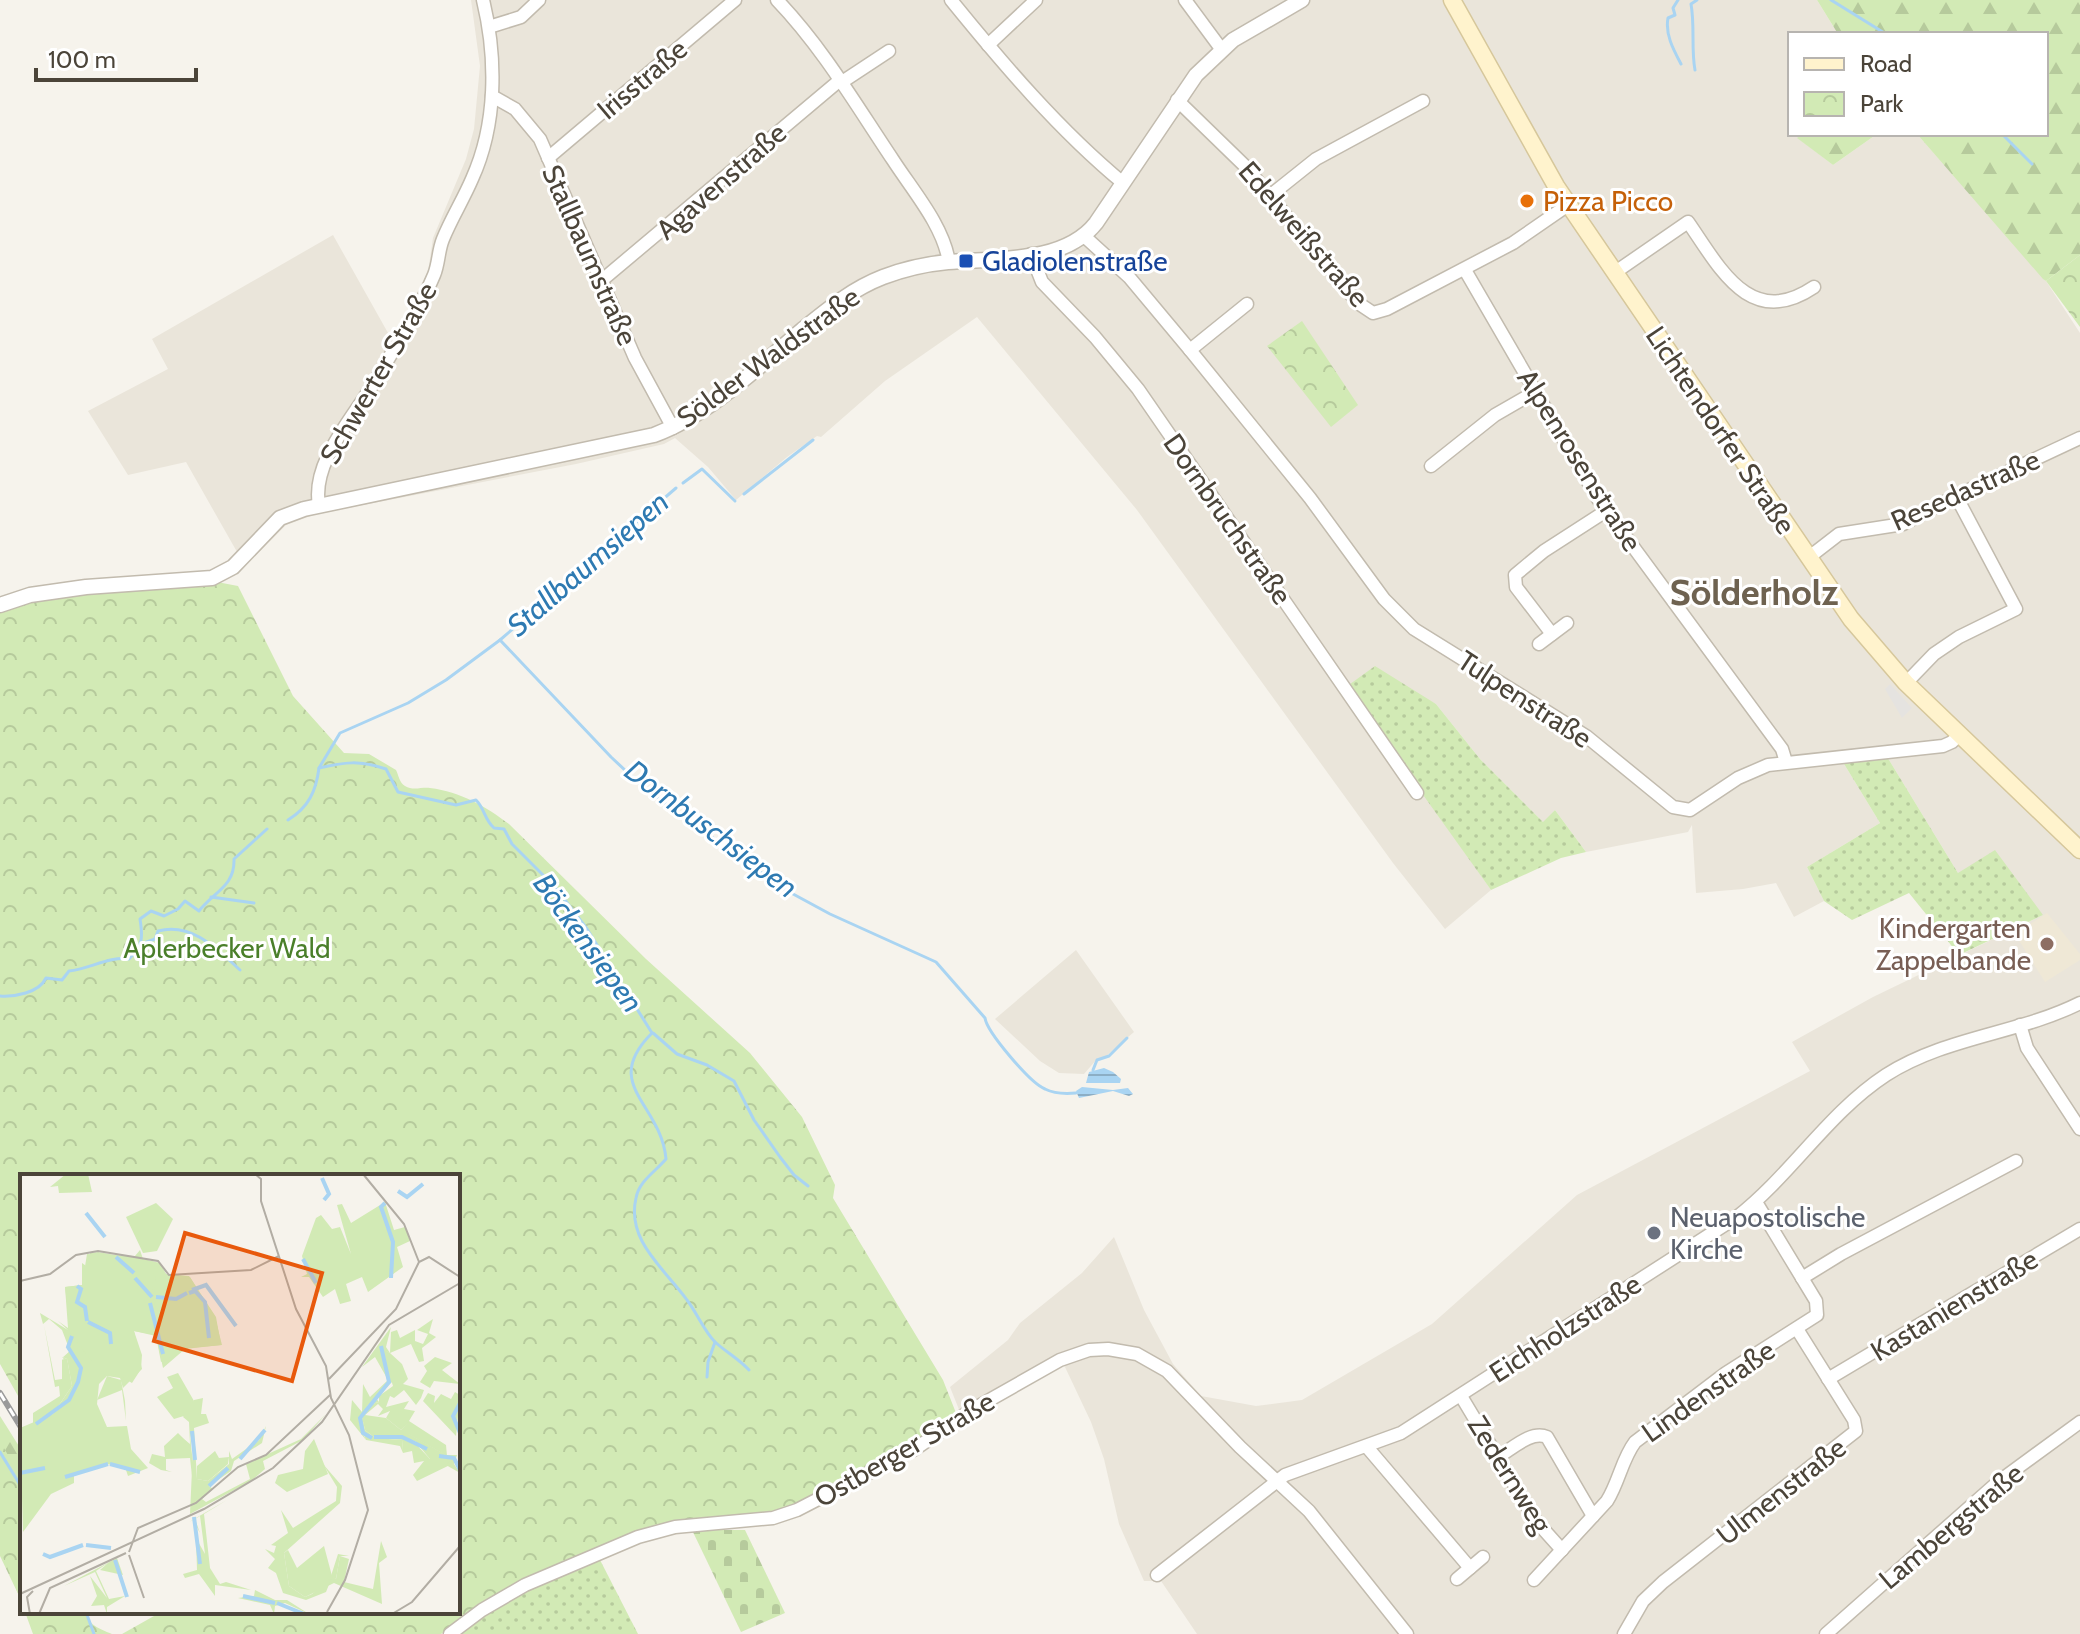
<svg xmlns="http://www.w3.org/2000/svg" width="2080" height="1634" font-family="Cabin,sans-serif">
	<defs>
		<pattern id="grass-dots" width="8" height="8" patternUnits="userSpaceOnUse" patternTransform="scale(2)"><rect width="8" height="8" fill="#d2eab5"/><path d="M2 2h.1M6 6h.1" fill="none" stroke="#b6ca9c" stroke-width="1.8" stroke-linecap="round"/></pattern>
		<pattern id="forest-firs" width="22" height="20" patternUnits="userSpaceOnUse" patternTransform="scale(2)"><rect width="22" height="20" fill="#d2eab5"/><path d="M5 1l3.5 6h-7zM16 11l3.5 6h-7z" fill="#b6ca9c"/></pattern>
		<pattern id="cemetery-stones" width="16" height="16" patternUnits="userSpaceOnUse" patternTransform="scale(2)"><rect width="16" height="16" fill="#d2eab5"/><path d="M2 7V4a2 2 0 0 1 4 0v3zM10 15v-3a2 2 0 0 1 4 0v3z" fill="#b6ca9c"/></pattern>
		<pattern id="park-crowns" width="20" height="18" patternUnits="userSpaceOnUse" patternTransform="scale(2)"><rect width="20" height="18" fill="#d2eab5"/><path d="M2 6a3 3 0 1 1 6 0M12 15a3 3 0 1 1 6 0" fill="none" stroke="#b6ca9c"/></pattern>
		<pattern id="water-rules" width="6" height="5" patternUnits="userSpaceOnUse" patternTransform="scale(2)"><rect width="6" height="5" fill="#a9d4f2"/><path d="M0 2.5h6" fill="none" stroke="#8caec5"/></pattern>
	</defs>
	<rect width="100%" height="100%" fill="#f6f3ec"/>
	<!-- residential -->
	<g fill="#eae5da">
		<polygon points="471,0 1817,0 1838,34 1790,34 1790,134 1802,134 1798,138 1833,165 1877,134 1917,134 2046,281 2080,333 2080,1634 1197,1634 1161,1581 1144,1581 1119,1524 1104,1459 1091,1422 1065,1367 1057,1357 960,1412 950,1387 1008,1340 1020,1323 1082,1273 1114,1237 1144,1310 1173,1364 1201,1396 1256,1406 1302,1400 1432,1324 1577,1195 1810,1071 1792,1042 1873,997 2043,915 1958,873 1886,755 1841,759 1880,823 1807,867 1824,901 1794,917 1776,883 1743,889 1696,893 1692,825 1688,832 1586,852 1555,810 1544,823 1480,759 1436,704 1424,698 1421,790 1491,890 1445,929 1393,863 1137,510 977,317 885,381 821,437 817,436 787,457 736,500 708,467 675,438 664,444 576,464 316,514 286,525 245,566 186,462 128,475 88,411 168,369 152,339 333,235 392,340 428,272 433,238 466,159 474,129 480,66"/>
		<polygon points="1076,950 1134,1032 1105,1057 1097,1059 1084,1074 1059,1073 1040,1061 995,1019"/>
	</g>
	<!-- education -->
	<polygon fill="#efe8d6" points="2047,913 2080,954 2080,960 2045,982 2015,934"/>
	<!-- grass -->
	<g fill="url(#grass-dots)">
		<polygon points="1375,666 1436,704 1480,759 1543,822 1555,810 1586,852 1561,858 1491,890 1346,687"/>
		<polygon points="1886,755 1958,873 1995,850 2043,915 1959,955 1909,893 1852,920 1824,901 1807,867 1880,823 1841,759"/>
		<polygon points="599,1558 638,1634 454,1634 500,1601"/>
	</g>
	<!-- forest -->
	<g fill="url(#forest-firs)">
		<polygon points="1817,0 2080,0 2080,255 2046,281 2043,279 1917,134 2046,134 2046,34 1838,34"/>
		<polygon points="1802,134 1877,134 1833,165 1797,138"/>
		<polygon points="0,1416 22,1451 22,1602 0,1556"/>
	</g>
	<!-- cemetery -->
	<polygon fill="url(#cemetery-stones)" points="692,1530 745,1530 785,1613 741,1632"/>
	<!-- park -->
	<g fill="url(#park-crowns)">
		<polygon points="2080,255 2080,327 2046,281"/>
		<polygon points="1302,321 1358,405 1331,427 1267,346"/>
		<path d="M217 582 238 586 293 696 344 753 369 754 396 770C399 776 399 782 405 786 413 791 421 787 430 788 461 792 485 806 509 824L646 959 750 1053 802 1117 835 1185 833 1198 943 1380 956 1413 951 1417 913 1445 809 1498 774 1511 657 1526 628 1534 549 1569 476 1608 441 1634H122L154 1616 156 1612H458V1176H22V1403L0 1364V608L40 597Z"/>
		<polygon points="0,1441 22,1480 22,1603 0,1550"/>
		<path d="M25 1612H85C88 1625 100 1629 112 1634H33Z"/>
	</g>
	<!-- parking -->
	<polygon fill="#e5e3e0" points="1890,684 1912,708 1902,718 1885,689"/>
	<!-- water -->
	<g fill="url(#water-rules)">
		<polygon points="1104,1068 1113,1072 1121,1079 1120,1083 1086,1083 1089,1072"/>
		<polygon points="1082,1087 1113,1090 1128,1088 1133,1094 1129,1096 1113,1091 1079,1098 1076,1091"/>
	</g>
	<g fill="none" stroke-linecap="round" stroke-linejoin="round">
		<!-- stream -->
		<g stroke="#a9d4f2" stroke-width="3">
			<path d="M1678 0 1673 8 1675 15 1668 18C1665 34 1673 49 1681 64"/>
			<polyline points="1831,0 1886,34"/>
			<path d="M1695 70C1691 49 1695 26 1691 4L1697 0"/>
			<polyline points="2002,134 2032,164"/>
			<polyline points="683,483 702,469 735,501"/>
			<polyline points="744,494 813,440"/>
			<polyline points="500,640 676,488"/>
			<path d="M319 768 340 733 408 703 446 680 500 640 611 757 644 788 782 888 830 914 936 962 985 1018C987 1032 1030 1083 1045 1089 1055 1094 1066 1094 1076 1093"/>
			<path d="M288 820C309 807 316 791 319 768 346 762 359 760 386 769L398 792 456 805 476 800C485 809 484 819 494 828L504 829 512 844 555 887 587 929 652 1033C600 1085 661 1103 666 1159 655 1172 639 1181 636 1198 626 1241 665 1269 687 1300 697 1313 704 1331 715 1342 726 1352 739 1359 749 1370"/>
			<polyline points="211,897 254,903"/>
			<path d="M144 943 155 939 158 931C192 922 217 949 240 970"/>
			<path d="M0 996C14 997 39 993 46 978L62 980 69 971C89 969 110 956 129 959 143 945 143 938 140 919L151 911 164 916 178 909 185 901 199 911C215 891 235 886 234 859L267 829"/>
			<polyline points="653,1033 677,1054 707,1065 734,1081 754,1120 780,1157 794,1175 808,1186"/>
			<polyline points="1093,1070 1097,1060 1109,1056 1127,1038"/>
			<polyline points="707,1377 708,1362 715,1342"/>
			<polyline points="0,1452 22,1488"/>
			<polyline points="86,1612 94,1634"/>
		</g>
		<defs>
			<g id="minor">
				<path d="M777 0C823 48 856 105 893 160 913 191 943 225 949 262"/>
				<path d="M951 0C1003 64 1059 130 1123 183"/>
				<polyline points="1185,0 1222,50"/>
				<polyline points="489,27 521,17 539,0"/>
				<polyline points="988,45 1036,0"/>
				<polyline points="842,82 889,51"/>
				<polyline points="492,96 515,109 540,139 635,358 673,428"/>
				<polyline points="1177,100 1246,167 1358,303 1373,313 1387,309 1513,243 1568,205"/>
				<polyline points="548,158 735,0"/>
				<polyline points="1271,195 1316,159 1423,101"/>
				<polyline points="1084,236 1129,277 1190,350 1310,498 1384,599 1414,629 1586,736 1673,807 1690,810 1738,778 1768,765 1943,746 1952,742 1960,734"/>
				<polyline points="1031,254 1042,282 1095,337 1138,389 1417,793"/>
				<polyline points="1465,270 1598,499 1782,749 1786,762"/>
				<path d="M1614 273 1688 222C1720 268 1750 330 1814 287"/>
				<polyline points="601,281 840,80"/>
				<polyline points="1190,350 1247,304"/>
				<polyline points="1431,466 1495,415 1535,392"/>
				<path d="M319 505C311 462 354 417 375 381 395 347 419 311 434 275 439 263 438 251 443 239 451 219 463 200 472 179 497 124 497 58 483 0"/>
				<polyline points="1808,558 1839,534 1903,524 1956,496 2080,438"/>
				<polyline points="1552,634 1516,587 1515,575 1544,551 1606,511"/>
				<polyline points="1539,644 1567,623"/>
				<polyline points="1906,683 1934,654 1959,637 2016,609 1956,496"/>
				<polyline points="2020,1025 2027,1048 2080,1129"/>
				<polyline points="1802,1278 1841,1254 2016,1161"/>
				<polyline points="1828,1379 2080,1229"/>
				<polyline points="1461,1396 1536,1521 1562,1550"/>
				<polyline points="1367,1447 1470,1568 1483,1557"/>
				<path d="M1498 1457C1512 1449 1531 1430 1547 1437L1593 1516"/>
				<path d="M1157 1575 1285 1475 1401 1433 1737 1217C1791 1175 1828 1113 1886 1075 1945 1037 2018 1034 2080 1003"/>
				<polyline points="1457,1579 1470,1568"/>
				<path d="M1534 1580 1607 1501C1619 1482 1622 1459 1635 1442L1726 1373 1817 1315 1816 1301 1756 1202"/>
				<polyline points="450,1634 482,1610 525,1585 638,1537 675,1527 773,1518 797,1510 915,1449 970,1411 1060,1360 1089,1350 1108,1349 1137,1354 1167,1371 1240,1447 1309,1511 1407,1634"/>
				<polyline points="1624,1634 1643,1601 1663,1582 1856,1431 1854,1420 1797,1329"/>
				<polyline points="1826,1634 1998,1482 2080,1422"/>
			</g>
			<path id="tertiary" d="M0 605 30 595 86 587 212 578 233 567 280 518 304 509 654 435C710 414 757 368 802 330 828 309 852 289 883 277 904 269 926 264 948 262 995 258 1064 264 1096 223L1196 75 1233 40 1302 0"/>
			<polyline id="secondary" points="1452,0 1556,186 1851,619 1906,683 2080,850"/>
		</defs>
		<!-- minor casing -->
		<use href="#minor" stroke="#c2bbae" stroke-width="15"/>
		<!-- tertiary casing -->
		<use href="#tertiary" stroke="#c2bbae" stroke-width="17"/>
		<!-- secondary casing -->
		<use href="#secondary" stroke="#d6c79b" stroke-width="19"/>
		<!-- minor -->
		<use href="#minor" stroke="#fff" stroke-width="12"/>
		<!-- tertiary -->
		<use href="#tertiary" stroke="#fff" stroke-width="14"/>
		<!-- secondary -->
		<use href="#secondary" stroke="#fff3cd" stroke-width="16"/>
		<defs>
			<polyline id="rail" points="0,1393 22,1429"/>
		</defs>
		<!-- rail casing -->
		<use href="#rail" stroke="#9a9a9a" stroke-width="6"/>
		<!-- rail -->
		<use href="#rail" stroke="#fff" stroke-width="3" stroke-dasharray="9" stroke-linecap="butt"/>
	</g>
	<!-- markers -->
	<circle fill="#e8710a" stroke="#fff" stroke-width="3" cx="1527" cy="201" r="8"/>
	<rect fill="#1a4fb4" stroke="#fff" stroke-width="3" x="958" y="253" width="16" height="16" rx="4"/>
	<circle fill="#8d6e63" stroke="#fff" stroke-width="3" cx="2047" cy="944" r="8"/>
	<circle fill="#6b7280" stroke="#fff" stroke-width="3" cx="1654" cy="1233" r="8"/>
	<g text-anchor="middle" stroke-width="6" stroke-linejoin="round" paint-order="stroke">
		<!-- street labels -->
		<g font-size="28" fill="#4b4439" stroke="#fff">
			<text transform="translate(642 79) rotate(-40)" y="10">Irisstraße</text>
			<text transform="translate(721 181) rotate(-41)" y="10">Agavenstraße</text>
			<text transform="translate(1304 234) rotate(49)" y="10">Edelweißstraße</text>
			<text transform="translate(590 255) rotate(66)" y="10">Stallbaumstraße</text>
			<text transform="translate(768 357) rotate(-36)" y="10">Sölder Waldstraße</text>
			<text transform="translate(378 373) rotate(-60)" y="10">Schwerter Straße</text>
			<text transform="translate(1721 430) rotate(56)" y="10">Lichtendorfer Straße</text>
			<text transform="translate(1580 460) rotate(58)" y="10">Alpenrosenstraße</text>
			<text transform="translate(1965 490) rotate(-24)" y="10">Resedastraße</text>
			<text transform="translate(1228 519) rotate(55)" y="10">Dornbruchstraße</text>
			<text transform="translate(1525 699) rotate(33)" y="10">Tulpenstraße</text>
			<text transform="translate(1954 1305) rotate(-31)" y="10">Kastanienstraße</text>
			<text transform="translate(1565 1328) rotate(-33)" y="10">Eichholzstraße</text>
			<text transform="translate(1708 1391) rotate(-35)" y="10">Lindenstraße</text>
			<text transform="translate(904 1449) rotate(-30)" y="10">Ostberger Straße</text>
			<text transform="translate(1510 1474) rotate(58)" y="10">Zedernweg</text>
			<text transform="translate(1781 1491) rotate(-38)" y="10">Ulmenstraße</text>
			<text transform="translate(1951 1526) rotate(-40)" y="10">Lambergstraße</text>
		</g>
		<!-- food labels -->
		<g font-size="28" fill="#c56008" stroke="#fff" text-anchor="start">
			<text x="1543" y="211">Pizza Picco</text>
		</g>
		<!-- transit labels -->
		<g font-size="28" fill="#164399" stroke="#fff" text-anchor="start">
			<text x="982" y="271">Gladiolenstraße</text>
		</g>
		<!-- education labels -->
		<g font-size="28" fill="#785e54" stroke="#fff" text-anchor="end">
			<text x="2031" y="938">Kindergarten<tspan x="2031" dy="32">Zappelbande</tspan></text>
		</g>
		<!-- park labels -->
		<g font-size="28" fill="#4a7f2a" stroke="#fff">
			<text x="227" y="958">Aplerbecker Wald</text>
		</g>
		<!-- worship labels -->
		<g font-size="28" fill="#5b616d" stroke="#fff" text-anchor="start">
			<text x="1670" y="1227">Neuapostolische<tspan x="1670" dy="32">Kirche</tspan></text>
		</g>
		<!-- water labels -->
		<g font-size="30" font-style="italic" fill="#2e7ab2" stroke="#fff">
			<text transform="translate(588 564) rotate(-41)" y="10">Stallbaumsiepen</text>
			<text transform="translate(711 829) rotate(37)" y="10">Dornbuschsiepen</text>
			<text transform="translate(588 943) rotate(54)" y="10">Böckensiepen</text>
		</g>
		<!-- district labels -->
		<g font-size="36" font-weight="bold" fill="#6e6250" stroke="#fff">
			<text x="1754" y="605">Sölderholz</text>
		</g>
	</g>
	<!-- overview -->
	<g transform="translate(20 1174)">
		<rect width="440" height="440" fill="#f6f3ec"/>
		<path d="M46 0H68L72 18 39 19 38 12 30 13ZM413 145 409 159 416 163 402 174 404 187 399 188 391 170 370 179 382 190 388 205 383 210 404 216 401 224 396 231 384 216 374 224 370 222 366 233 389 227 384 235 395 237 389 247 426 271 427 282 388 260 389 248 381 256 366 244 370 237 358 242 363 235 358 230 345 241 348 231 359 228V222L373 212 361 174 370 179 371 158 377 156 380 164 395 156V167L403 170 408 160 397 156ZM24 151 35 206 42 205V186L47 184 52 212 33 240 13 251V239L40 222 39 212 35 213ZM415 183 432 189 422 196 440 210 414 207 410 214 400 208 407 197 404 192ZM158 199 174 227 167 241 154 245 137 223 153 214 147 203ZM87 202 101 206 105 227 106 247 102 216 77 226ZM435 218 440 221 436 262 403 227 408 219 415 222 414 229 421 220 431 225ZM342 242 345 256 355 264 382 266 383 276V266H392L410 285H433L432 290 397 307 393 301 404 287 394 289 392 277 383 279 380 272 346 266 338 247ZM158 259 171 272 173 289 172 302 170 284 146 285V296L152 298 141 296 129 289 132 280 145 283 144 272ZM294 265 308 300 267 318 255 309 258 301 283 295 285 277ZM195 277 199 284 209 283 208 290 188 307 177 305V292ZM361 367 367 383 359 389 362 430 314 409 285 423 269 412 264 379 268 376 277 394 304 372 312 402 316 405 320 382 329 385 324 408 353 415ZM97 384 103 401 80 396 88 389 76 397 89 425 105 422 87 433V440L84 431 71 432 77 422 70 402 87 424 75 398 44 412Z" fill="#d2eab5"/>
		<path d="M365 28 374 56 385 53 390 67 377 73 383 93 348 118 342 103 326 110 331 127 320 130 315 115 303 123 289 103H281L287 100 282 82 296 44 301 41 312 55 320 53 331 80 317 31 322 30 331 49ZM120 76 123 85 140 89 146 100 169 102 196 143 201 171 165 175 143 194 136 161 114 157 122 195 103 214 100 204 87 202 79 210 77 230 87 253 107 252 111 275 128 294 108 302 105 293 87 290 54 302V309L31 320 3 358 0 254 33 240 52 212 47 184 42 186 50 177 42 156 29 145 23 150 20 139 48 156 38 147 48 154 45 113 62 111 67 80 115 82ZM371 153 366 173 370 179 361 175 373 207 356 224 359 228 348 231 345 241 366 244 381 256 389 247V260L426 281H437L434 290 440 299 426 291 432 285H410L395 267 383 266V278L382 266 355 264 345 256 342 243 343 258 353 263 342 258 346 266 330 246 332 226 342 238 343 210 350 223 368 206 355 183 342 193ZM183 224 181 240H186L189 249 174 254 177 305 188 307 209 290V277L212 285 239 266 246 252 242 269 214 287 211 297 189 312 193 315 182 325 186 328 230 305 226 290 281 265 306 240 283 266 243 287 245 295 231 307 170 340 173 273 170 259 171 272 169 273 160 262 170 270 169 248 163 243 174 226ZM303 290 322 312 320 329 264 379 269 412 285 423 292 420 310 405 318 380 329 382H320L316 405 312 403 306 418 286 426 263 419 256 399 248 394 255 385 245 375 254 379 256 372 251 371 268 359 261 336 273 354 316 327 317 313ZM207 326 184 340 190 394 200 410 206 408 231 416 195 411V422L179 400 165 404 163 400 177 396 176 364 185 380 180 342 175 345 180 359 173 346 169 348ZM235 416 255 426H267L289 440 265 429 255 432 254 440 250 431 218 424 234 422Z" fill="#d2eab5"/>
		<path d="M136 29 153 45 137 77 123 79 106 43Z" fill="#d2eab5"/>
		<path d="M78 78 135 88 132 115 142 169 146 167 134 122 137 88 146 100 170 103 195 143 202 171 169 174 141 188 136 162 114 157 122 181 121 195 112 209 97 200 83 201 47 233 45 228 53 212 47 183 42 184 50 177 49 158 72 188 50 155 45 113 62 111V89L69 94 70 79Z" fill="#d2eab5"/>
		<path fill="none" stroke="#a9d4f2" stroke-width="4" d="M302 4 309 20 304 26M378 17 387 23 403 10M365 29 361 33 373 68 371 104M66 39 85 63M96 83 114 99M283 85 296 109M115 104 132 123M57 112 61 115 57 128 65 133 67 147M172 116 186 111 216 152M169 119 175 117 185 128 189 164M136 123 156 125 167 119M130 129 143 180M68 148 90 159 91 170M440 229 433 242 440 259M16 250 49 226 58 208 61 194 48 173 52 162M172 257 175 286M354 263H382L407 275M352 264 343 259 340 244 369 208 361 172M419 282 434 284 440 296M220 285 245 256M90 290 120 298M0 299 25 294M45 303 88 290M189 312 208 294M174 343 180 390M66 371 91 374M23 380 30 383 63 371M95 386 107 423M223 422 255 429M257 429 284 440"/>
		<path fill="none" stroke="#b2ada4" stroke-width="2" d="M235 0 241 5V27L276 135 306 192 311 224 329 261 348 336 325 406 307 438M343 0 384 50 399 88M0 107 30 100 56 81 78 77 138 87 149 101 231 96 259 82M309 205 376 135 399 88 409 83 440 103M109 378 118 354 176 329 218 293 246 281 310 221M109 381 124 424M0 420 184 335 253 294 302 248 369 151 440 109M10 440 7 423 13 417M19 440 30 414 106 379M303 440H350M372 440 392 428 440 372"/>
		<path fill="#e8590c" fill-opacity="0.15" stroke="#e8590c" stroke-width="4" d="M165 59 302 99 272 207 134 167Z"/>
		<rect width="440" height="440" fill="none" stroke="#4b4439" stroke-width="4"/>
	</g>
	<!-- legend -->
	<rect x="1788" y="32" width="260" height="104" fill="#ffffff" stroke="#b7b4b0" stroke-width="2"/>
	<rect x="1804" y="58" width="40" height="12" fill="#fff3cd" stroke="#b7b4b0" stroke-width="2"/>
	<text x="1860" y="72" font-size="24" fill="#4b4439">Road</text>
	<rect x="1804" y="92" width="40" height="24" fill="url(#park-crowns)" stroke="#b7b4b0" stroke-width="2"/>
	<text x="1860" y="112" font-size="24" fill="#4b4439">Park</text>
	<!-- scale -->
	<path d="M36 68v12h160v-12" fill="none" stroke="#4b4439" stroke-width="4"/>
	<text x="48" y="68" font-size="24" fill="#4b4439" stroke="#ffffff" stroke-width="6" paint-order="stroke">100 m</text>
</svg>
